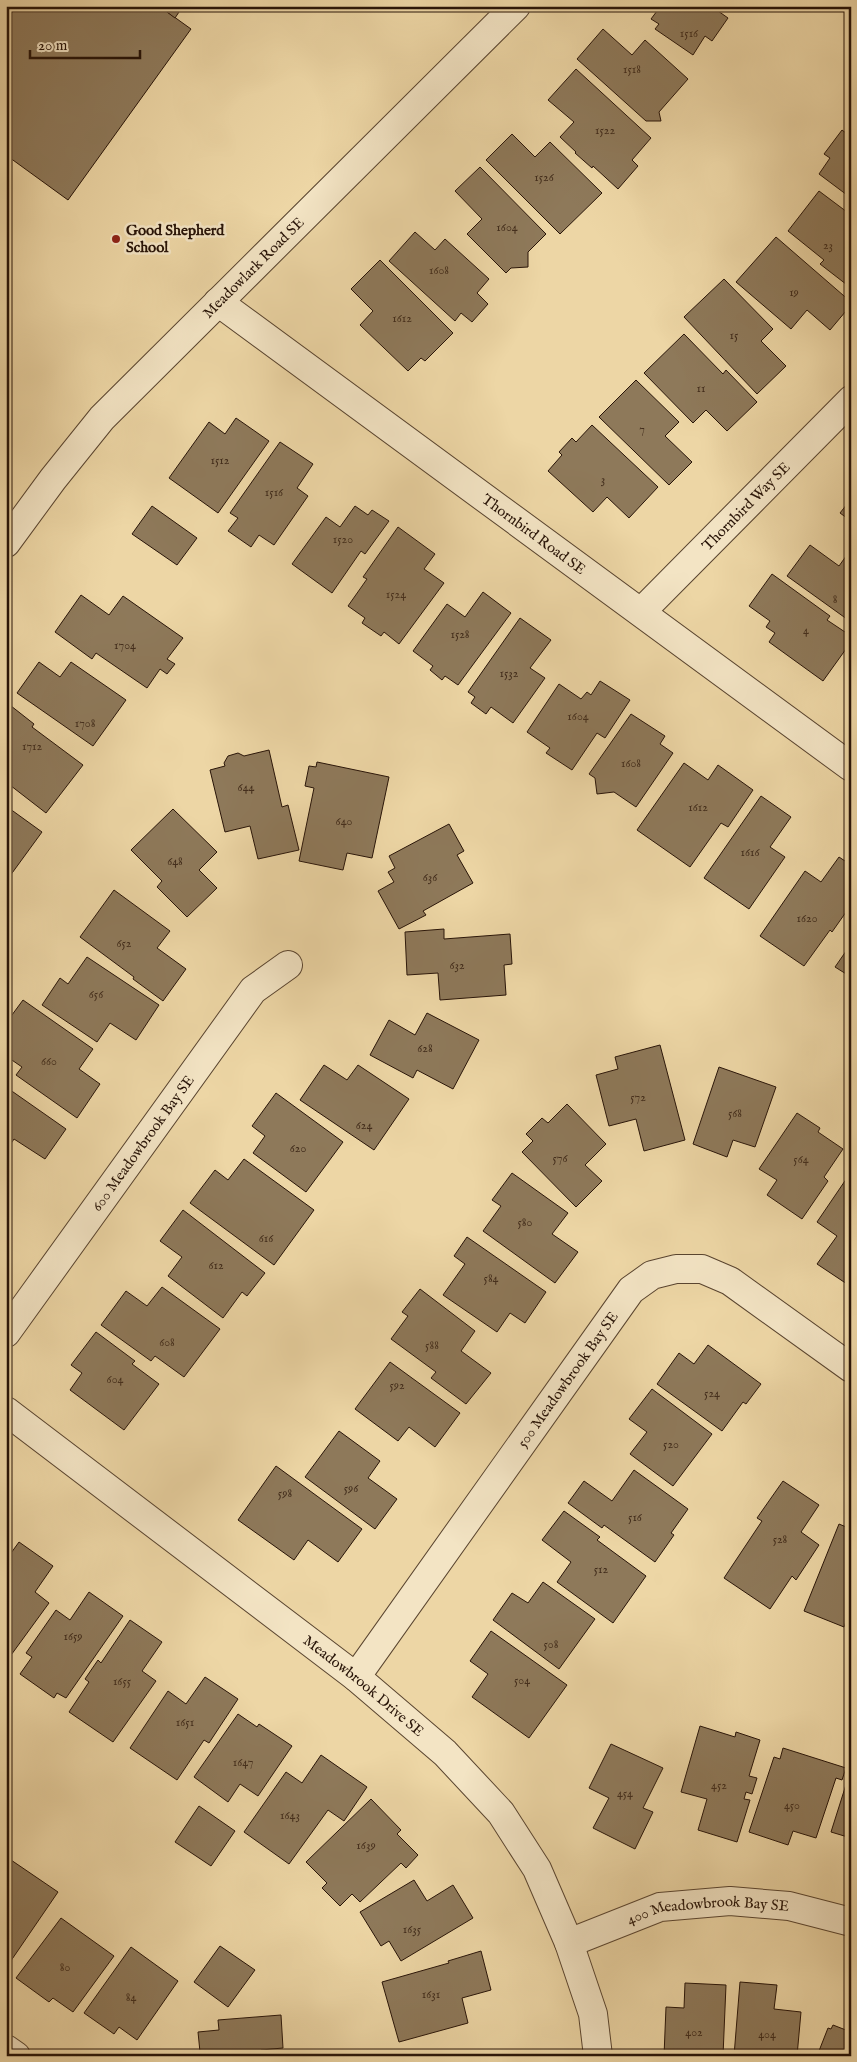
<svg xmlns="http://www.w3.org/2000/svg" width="857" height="2062" font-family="'IM FELL English',serif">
	<rect width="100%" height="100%" fill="#edd6a5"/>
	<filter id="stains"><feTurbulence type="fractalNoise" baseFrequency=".004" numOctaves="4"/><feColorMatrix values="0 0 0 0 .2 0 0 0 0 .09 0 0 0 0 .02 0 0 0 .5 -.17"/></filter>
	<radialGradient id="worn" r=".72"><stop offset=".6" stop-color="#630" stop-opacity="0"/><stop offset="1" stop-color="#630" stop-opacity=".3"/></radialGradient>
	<!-- building -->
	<g fill="#8e795a" stroke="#281408">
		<polygon points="12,6 159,6 191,29 68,200 6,155 6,15"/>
		<polygon points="159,6 183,6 175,18"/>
		<polygon points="649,6 711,6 728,18 712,41 705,36 693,55 655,29 659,24 651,19 657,11"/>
		<polygon points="603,29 632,55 645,40 688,79 659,112 661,121 646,121 577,59"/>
		<polygon points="576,69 651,138 632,160 638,166 618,189 593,166 592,168 575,153 576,152 560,137 574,122 548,100"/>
		<polygon points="842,130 851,137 851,198 819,174 830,158 824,154"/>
		<polygon points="512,134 535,157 550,142 602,193 560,234 486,160"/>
		<polygon points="480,167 546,234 528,252 528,267 511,268 506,273 467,234 482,219 455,191"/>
		<polygon points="819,191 851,215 851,288 820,264 824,260 788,231"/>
		<polygon points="415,232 435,250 445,239 489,279 477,293 488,304 472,322 461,313 455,321 389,261"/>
		<polygon points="776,237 851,302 851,305 830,330 807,310 791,329 736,282"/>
		<polygon points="380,260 453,333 425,361 421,358 408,371 360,325 373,311 351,289"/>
		<polygon points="724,279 773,329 761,341 786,366 757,394 684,317"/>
		<polygon points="684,334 723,374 726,370 757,402 727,431 706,410 693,423 644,373"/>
		<polygon points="636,380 679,422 665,436 692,462 669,485 599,417"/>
		<polygon points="236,418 269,441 218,513 169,478 209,422 225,434"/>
		<polygon points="592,425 658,487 629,518 607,497 593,512 548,471 562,455 559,452 572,438 576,442"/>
		<polygon points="280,442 313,464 297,488 308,496 274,545 259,535 251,547 228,531 238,518 230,513"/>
		<polygon points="851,499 851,521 840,513"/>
		<polygon points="152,506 197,538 177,565 132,534"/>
		<polygon points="355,506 368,515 372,510 389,521 365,554 361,551 332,593 292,564 326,517 340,527"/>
		<polygon points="398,527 435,554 424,569 444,583 399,644 384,632 381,636 362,623 365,618 348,606 367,579 363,577"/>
		<polygon points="810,545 839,566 849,552 851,554 851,622 787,576"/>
		<polygon points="772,574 830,616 827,620 851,636 851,642 823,681 769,642 775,633 766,627 770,621 749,606"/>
		<polygon points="483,592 511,613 458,685 445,676 442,680 430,670 433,666 413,651 447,604 465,617"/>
		<polygon points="81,595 109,615 123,596 183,638 167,659 175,664 167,674 160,669 147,688 96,653 92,659 55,632"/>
		<polygon points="520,618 551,640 530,668 545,678 513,723 491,707 486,714 471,703 475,697 468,692"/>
		<polygon points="39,662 60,677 71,662 126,700 93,746 17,693"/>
		<polygon points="600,681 630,700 605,738 597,733 572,770 546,753 550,748 527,732 559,684 581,699 587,692 591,695"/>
		<polygon points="6,702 34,724 32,727 83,765 46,813 6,782"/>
		<polygon points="631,714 665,736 660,744 673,753 636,807 614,792 597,794 595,778 589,774"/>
		<polygon points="269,750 282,807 288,805 299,850 258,859 250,826 225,832 210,770 225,766 224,763 228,756 238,753 244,756"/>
		<polygon points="317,762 389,777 372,858 347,853 343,870 299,861 314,788 305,786 309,766 316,767"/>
		<polygon points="684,763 708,780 718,765 753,790 728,827 721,823 690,867 637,830"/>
		<polygon points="761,796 791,817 770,847 785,857 749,909 704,878"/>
		<polygon points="6,806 42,832 7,880 6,880"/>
		<polygon points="173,809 217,852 199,870 217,888 187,917 157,887 162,881 131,850"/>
		<polygon points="449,824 464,851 457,855 473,883 423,911 426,915 399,929 378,891 394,882 388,872 395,868 389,856"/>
		<polygon points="839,857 851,865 851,905 832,932 830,930 804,966 760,936 805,871 821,882"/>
		<polygon points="114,890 170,931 157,948 186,969 163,1001 133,979 134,977 80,937"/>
		<polygon points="444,929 444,939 510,934 512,964 504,965 506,995 440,1000 438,973 407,975 405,932"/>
		<polygon points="851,944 851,977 835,967"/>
		<polygon points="87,957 159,1005 136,1040 110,1023 97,1042 42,1005 60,978 68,984"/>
		<polygon points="23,1000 93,1049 79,1069 100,1084 77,1118 16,1075 22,1067 6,1056 6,1023"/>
		<polygon points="427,1013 479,1040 453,1089 417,1070 413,1078 370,1055 389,1020 415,1035"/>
		<polygon points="660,1045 685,1140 644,1151 636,1119 609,1126 596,1075 618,1069 615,1057"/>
		<polygon points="324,1065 347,1080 358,1065 409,1099 374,1150 300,1100"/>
		<polygon points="719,1067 776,1087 755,1147 733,1140 727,1157 693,1144"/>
		<polygon points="6,1087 66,1129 45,1159 14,1139 6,1151"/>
		<polygon points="276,1093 343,1142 306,1192 253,1153 265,1136 252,1126"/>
		<polygon points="567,1104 606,1144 585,1165 602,1181 576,1207 522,1152 533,1141 526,1134 542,1118 548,1123"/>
		<polygon points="797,1113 820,1128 818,1132 843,1149 824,1177 828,1181 802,1219 767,1195 777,1180 759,1169"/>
		<polygon points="244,1159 314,1210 274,1265 190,1203 215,1170 228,1180"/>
		<polygon points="851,1172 851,1279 847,1284 817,1264 837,1236 817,1222"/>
		<polygon points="512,1173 568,1213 552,1234 578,1252 555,1283 483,1231 501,1206 492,1200"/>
		<polygon points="183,1210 265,1273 247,1296 242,1292 223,1318 168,1276 182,1257 160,1241"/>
		<polygon points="467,1237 546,1292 525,1323 510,1313 497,1332 443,1295 465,1264 454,1256"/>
		<polygon points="162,1287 220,1329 184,1377 155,1356 151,1361 101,1325 126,1291 147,1306"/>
		<polygon points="420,1289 475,1331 461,1351 491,1373 466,1404 431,1378 436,1372 391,1339 408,1316 402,1312"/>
		<polygon points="96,1332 135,1361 132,1364 159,1384 124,1430 70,1390 82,1373 71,1365"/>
		<polygon points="708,1345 761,1384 746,1404 743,1402 722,1431 657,1384 679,1353 694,1364"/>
		<polygon points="390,1362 460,1413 435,1447 409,1427 398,1441 355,1409"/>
		<polygon points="652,1389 712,1434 673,1486 630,1454 647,1432 629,1419"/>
		<polygon points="339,1431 380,1461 368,1478 397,1499 375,1529 305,1477"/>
		<polygon points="276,1466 362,1529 338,1562 308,1540 294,1560 238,1520"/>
		<polygon points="634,1470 688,1509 671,1533 674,1535 655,1562 604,1525 602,1528 568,1503 584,1481 612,1501"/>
		<polygon points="783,1481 819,1505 801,1532 819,1545 796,1580 792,1576 770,1609 724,1578 762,1521 757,1518"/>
		<polygon points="564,1511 600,1537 597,1540 646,1576 613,1623 557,1582 571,1562 542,1540"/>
		<polygon points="839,1524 851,1529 851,1614 849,1613 844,1627 804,1611"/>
		<polygon points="19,1542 53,1566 35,1592 49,1603 6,1662 6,1560"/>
		<polygon points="543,1582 595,1619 559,1669 493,1620 512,1593 528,1603"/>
		<polygon points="89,1592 123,1616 66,1698 57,1693 54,1698 20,1674 32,1657 26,1653 56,1610 70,1620"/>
		<polygon points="130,1620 162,1642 142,1671 156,1681 113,1742 69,1712 89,1682 85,1679 98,1660 101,1663"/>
		<polygon points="491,1631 567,1685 529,1738 472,1697 488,1674 470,1661"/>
		<polygon points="205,1677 238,1699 209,1743 204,1740 177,1780 130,1748 168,1691 186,1704"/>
		<polygon points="238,1714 257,1727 259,1724 292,1746 258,1796 240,1784 228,1802 194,1777"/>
		<polygon points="700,1726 735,1737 736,1732 760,1740 749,1776 757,1778 752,1794 746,1792 744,1799 750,1800 737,1842 698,1830 707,1799 681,1792"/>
		<polygon points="611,1744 663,1768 643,1808 653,1812 635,1849 593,1828 609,1798 589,1788"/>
		<polygon points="783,1748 846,1768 842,1780 836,1778 816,1838 793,1831 788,1845 749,1832 774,1757 780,1759"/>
		<polygon points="321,1755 367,1787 344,1821 328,1810 289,1864 244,1832 286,1772 302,1783"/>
		<polygon points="850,1772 851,1772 851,1838 831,1832"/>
		<polygon points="371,1799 401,1830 397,1834 418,1855 406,1868 401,1863 360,1902 352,1894 340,1906 322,1888 327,1883 306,1862"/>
		<polygon points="199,1806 235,1831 211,1866 175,1842"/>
		<polygon points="11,1860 58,1892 6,1968 6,1867"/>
		<polygon points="414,1880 427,1901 453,1885 473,1918 401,1961 389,1941 381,1946 360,1912"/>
		<polygon points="61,1918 114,1956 73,2012 53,1998 49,2002 16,1978"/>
		<polygon points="220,1946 255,1970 228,2007 194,1982"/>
		<polygon points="131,1947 178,1981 137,2040 119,2027 114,2034 84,2013"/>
		<polygon points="481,1951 491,1990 462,1998 468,2023 399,2042 382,1982 449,1963 448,1961"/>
		<polygon points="740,1982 777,1985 774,2009 801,2012 797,2056 734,2056"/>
		<polygon points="685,1983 726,1985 723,2056 664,2056 666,2007 684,2008"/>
		<polygon points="281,2015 283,2048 261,2050 262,2056 203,2056 220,2054 220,2051 200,2052 198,2032 219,2030 218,2020"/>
		<polygon points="833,2025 851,2032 851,2056 817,2056 828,2028 831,2029"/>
	</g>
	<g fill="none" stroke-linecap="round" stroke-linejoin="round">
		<defs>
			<g id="street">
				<path id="s1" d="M218 302 851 767"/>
				<path id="s2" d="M6 543 53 479 102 418 516 6"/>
				<path id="s3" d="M641 612 851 400"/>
				<path id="s4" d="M6 1333 253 990 288 965"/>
				<path id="s5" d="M6 1411 356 1677 445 1753 501 1813 537 1869 569 1943 593 2014 598 2056"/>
				<path id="s6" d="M356 1677 631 1290 652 1275 676 1269H702L730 1281 851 1368"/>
				<path id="s7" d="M569 1943 660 1907 730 1901 789 1906 851 1922"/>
				<polyline points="6,2049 16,2056"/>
			</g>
		</defs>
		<!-- street casing -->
		<use href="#street" stroke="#59442f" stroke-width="30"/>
		<!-- street -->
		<use href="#street" stroke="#f3e4c4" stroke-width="28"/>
	</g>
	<!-- markers -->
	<circle fill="#8f2418" stroke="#f3e4c4" stroke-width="2" cx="116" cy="239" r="5"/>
	<g text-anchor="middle" stroke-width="5" stroke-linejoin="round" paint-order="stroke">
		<!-- number labels -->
		<g font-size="12" fill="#422d1c">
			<text x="689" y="37">1516</text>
			<text x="632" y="73">1518</text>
			<text x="605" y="134">1522</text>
			<text x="544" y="181">1526</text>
			<text x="507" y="231">1604</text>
			<text x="828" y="249">23</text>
			<text x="439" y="274">1608</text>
			<text x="794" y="296">19</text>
			<text x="402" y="322">1612</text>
			<text x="734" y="339">15</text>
			<text x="701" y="392">11</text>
			<text x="642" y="433">7</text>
			<text x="220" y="464">1512</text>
			<text x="603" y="483">3</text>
			<text x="274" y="496">1516</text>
			<text x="343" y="543">1520</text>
			<text x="396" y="598">1524</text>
			<text x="835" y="603">8</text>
			<text x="806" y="634">4</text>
			<text x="460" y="638">1528</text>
			<text x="125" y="649">1704</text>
			<text x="509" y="677">1532</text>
			<text x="578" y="720">1604</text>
			<text x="85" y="727">1708</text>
			<text x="32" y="750">1712</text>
			<text x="631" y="767">1608</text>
			<text x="246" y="791">644</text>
			<text x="698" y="811">1612</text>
			<text x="344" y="825">640</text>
			<text x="750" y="856">1616</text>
			<text x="175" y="865">648</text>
			<text x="430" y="881">636</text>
			<text x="807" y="922">1620</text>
			<text x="124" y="947">652</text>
			<text x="457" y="969">632</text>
			<text x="96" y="998">656</text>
			<text x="425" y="1052">628</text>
			<text x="49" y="1065">660</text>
			<text x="638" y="1101">572</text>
			<text x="735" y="1117">568</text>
			<text x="364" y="1129">624</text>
			<text x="298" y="1152">620</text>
			<text x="560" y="1162">576</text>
			<text x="801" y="1163">564</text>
			<text x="525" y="1226">580</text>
			<text x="266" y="1242">616</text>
			<text x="216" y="1269">612</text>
			<text x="491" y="1282">584</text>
			<text x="167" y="1346">608</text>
			<text x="432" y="1349">588</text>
			<text x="115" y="1383">604</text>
			<text x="397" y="1389">592</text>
			<text x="712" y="1397">524</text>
			<text x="671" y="1448">520</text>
			<text x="351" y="1492">596</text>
			<text x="285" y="1497">598</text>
			<text x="635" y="1521">516</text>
			<text x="780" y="1543">528</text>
			<text x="601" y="1573">512</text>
			<text x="73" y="1640">1659</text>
			<text x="551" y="1648">508</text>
			<text x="522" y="1684">504</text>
			<text x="122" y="1685">1655</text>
			<text x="185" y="1726">1651</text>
			<text x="243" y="1766">1647</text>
			<text x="719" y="1789">452</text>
			<text x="625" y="1797">454</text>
			<text x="792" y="1809">450</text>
			<text x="290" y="1819">1643</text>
			<text x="366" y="1849">1639</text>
			<text x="412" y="1933">1635</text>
			<text x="65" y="1971">80</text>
			<text x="431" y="1998">1631</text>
			<text x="131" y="2001">84</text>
			<text x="694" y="2036">402</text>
			<text x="767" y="2038">404</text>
		</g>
		<!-- poi labels -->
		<g font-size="15" font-weight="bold" fill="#281408" stroke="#f3e4c4" text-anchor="start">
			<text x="126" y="235">Good Shepherd<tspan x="126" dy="17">School</tspan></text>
		</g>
		<!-- street labels -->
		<g font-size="15" fill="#281408" stroke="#f3e4c4">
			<text dy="5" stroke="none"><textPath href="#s2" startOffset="371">Meadowlark Road SE</textPath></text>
			<text dy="5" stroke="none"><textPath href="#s3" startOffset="149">Thornbird Way SE</textPath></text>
			<text dy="5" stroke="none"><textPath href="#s1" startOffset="392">Thornbird Road SE</textPath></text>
			<text dy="5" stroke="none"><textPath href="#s4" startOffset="234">600 Meadowbrook Bay SE</textPath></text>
			<text dy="5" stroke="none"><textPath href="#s6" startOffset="365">500 Meadowbrook Bay SE</textPath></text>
			<text dy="5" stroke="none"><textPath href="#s5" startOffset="451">Meadowbrook Drive SE</textPath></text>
			<text dy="5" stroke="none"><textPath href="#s7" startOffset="145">400 Meadowbrook Bay SE</textPath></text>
		</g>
	</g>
	<!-- margin -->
	<rect width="857" height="2062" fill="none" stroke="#edd6a5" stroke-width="25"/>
	<rect x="8" y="8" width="842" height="2047" fill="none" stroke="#281408" stroke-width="2.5"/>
	<rect x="12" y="12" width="832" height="2037" fill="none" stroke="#281408"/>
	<!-- scale -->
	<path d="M30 50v8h110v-8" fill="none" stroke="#281408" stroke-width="2.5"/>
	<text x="38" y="50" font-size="15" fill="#281408" stroke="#f3e4c4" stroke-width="4" paint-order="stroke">20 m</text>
	<rect width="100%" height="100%" filter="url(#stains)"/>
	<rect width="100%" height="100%" fill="url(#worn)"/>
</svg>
